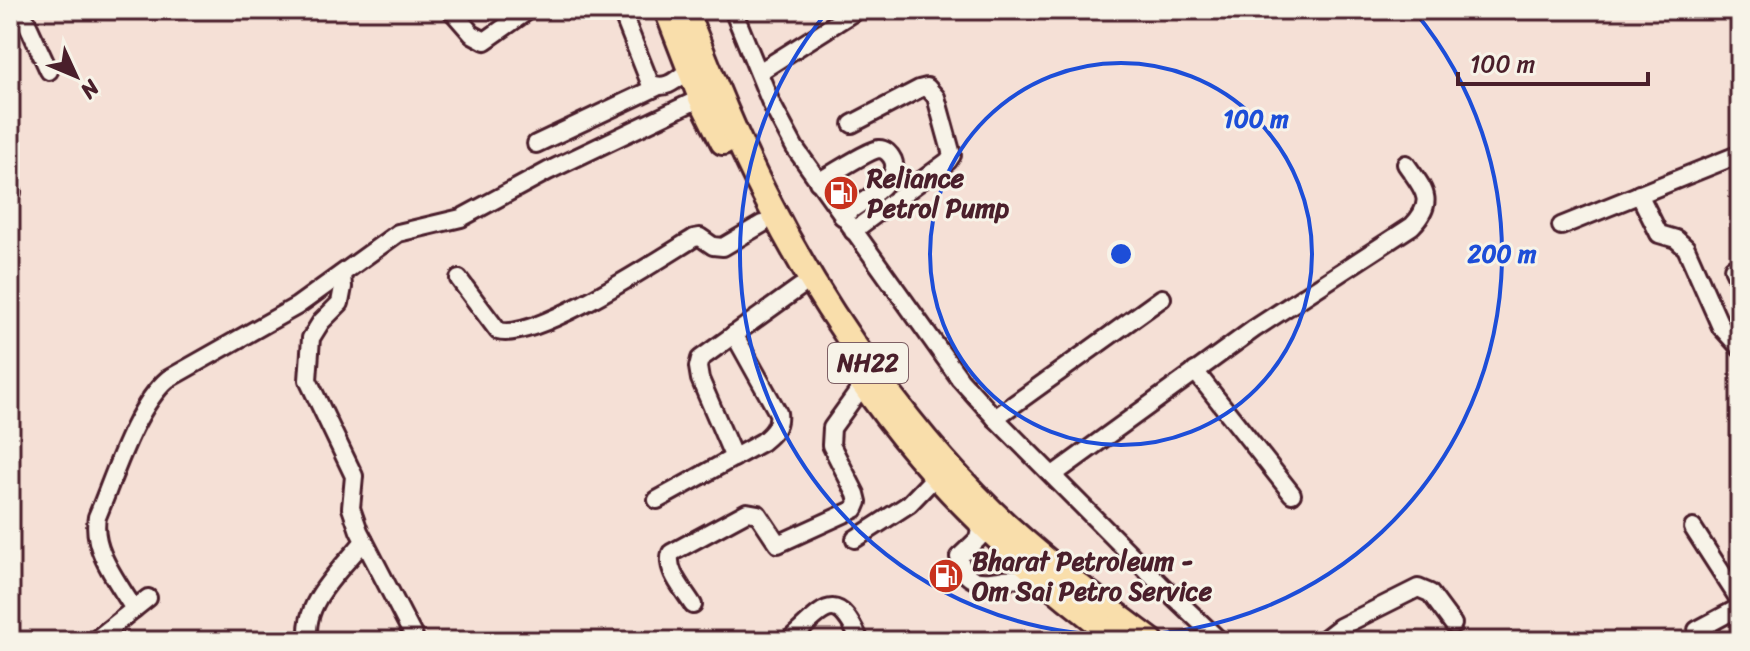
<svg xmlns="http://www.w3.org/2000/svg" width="1750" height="651" font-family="Sriracha,sans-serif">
	<rect width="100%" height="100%" fill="#f5e0d6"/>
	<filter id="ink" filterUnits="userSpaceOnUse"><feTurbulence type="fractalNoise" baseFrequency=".0125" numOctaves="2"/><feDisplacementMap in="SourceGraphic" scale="16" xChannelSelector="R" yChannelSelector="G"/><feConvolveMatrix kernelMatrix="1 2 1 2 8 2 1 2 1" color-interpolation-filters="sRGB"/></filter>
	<g filter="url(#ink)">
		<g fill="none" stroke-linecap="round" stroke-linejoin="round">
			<defs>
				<g id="minor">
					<polyline points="21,10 49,71"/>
					<polyline points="451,10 472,34 485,41 529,10"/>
					<path d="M621 10 650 83C666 92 678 78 690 69"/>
					<polyline points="733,10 771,103 795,148 960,379 995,418 1160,584 1220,641"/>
					<polyline points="759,72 857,10"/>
					<polyline points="852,124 919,89 927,87 936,97 952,155 948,161 853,231"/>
					<polyline points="536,144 657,87"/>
					<path d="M818 182C830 175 869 150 879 149 885 149 890 154 893 160 902 181 857 205 842 216"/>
					<polyline points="10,190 12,192"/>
					<polyline points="1639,194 1659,234 1676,239 1686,248 1721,327 1740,348"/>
					<polyline points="1561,226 1740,154"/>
					<polyline points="1733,268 1740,283"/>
					<polyline points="342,274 343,287 340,303 321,322 311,338 308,380 354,476 351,508 359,531 416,641"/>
					<path d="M459 279 498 331C535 342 658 260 694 238L700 237 713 246 723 247 762 224"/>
					<polyline points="1195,371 1292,494"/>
					<polyline points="995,418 1162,298"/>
					<polyline points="734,458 700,379 698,367 700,359 800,287"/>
					<path d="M1053 475 1254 329 1412 226C1437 200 1423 189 1406 164"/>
					<path d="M657 500 762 442C772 434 780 426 778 413L734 334"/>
					<path d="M981 524 978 539 959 557C964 585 982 583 1004 579 1017 577 1031 580 1044 580"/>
					<polyline points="1693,528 1740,601"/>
					<polyline points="855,539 909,504 935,477"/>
					<path d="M693 605C684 590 665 570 671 553L747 512 758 514 778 544 855 509 858 502 856 494 831 445 832 428 863 385"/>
					<path d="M134 609C118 582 91 550 97 517 114 477 135 407 168 379L297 306 398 233 461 218 548 171 701 98"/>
					<polyline points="1697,630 1740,607"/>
					<polyline points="94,641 148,598"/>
					<path d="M309 641C301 603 342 569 364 541"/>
					<path d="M788 641C823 611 835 585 860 641"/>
					<polyline points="1322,641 1340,627 1418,588 1430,593 1453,624"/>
				</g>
				<g id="highway">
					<polyline points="667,10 701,98 723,142"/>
					<path d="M685 10C711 76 737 142 770 205 825 314 918 445 1008 527 1053 568 1102 604 1151 641"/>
					<path d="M846 358C919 471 1014 561 1122 641"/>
				</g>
			</defs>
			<!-- minor casing -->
			<use href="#minor" stroke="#4a1f2b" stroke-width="22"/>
			<!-- highway casing -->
			<use href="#highway" stroke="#4a1f2b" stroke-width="30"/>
			<!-- minor -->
			<use href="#minor" stroke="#f7f3e8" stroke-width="16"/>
			<!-- highway -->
			<use href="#highway" stroke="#f9deab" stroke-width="24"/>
		</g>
	</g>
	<!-- distance rings -->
	<g fill="none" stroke="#1d4ed8" stroke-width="4">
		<circle cx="1121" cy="254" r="191"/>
		<path d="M1415 12A381 381 0 1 1 827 12"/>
	</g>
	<!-- icons -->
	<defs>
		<symbol id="fuel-disc" viewBox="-11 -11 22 22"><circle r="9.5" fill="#c8321e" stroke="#f7f3e8"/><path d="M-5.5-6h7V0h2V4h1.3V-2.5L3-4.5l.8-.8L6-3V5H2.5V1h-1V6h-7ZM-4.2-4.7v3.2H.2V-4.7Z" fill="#fff"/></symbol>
	</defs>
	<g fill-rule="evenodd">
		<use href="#fuel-disc" x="821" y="173" width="40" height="40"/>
		<use href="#fuel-disc" x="926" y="556" width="40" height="40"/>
	</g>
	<g text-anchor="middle" stroke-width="6" stroke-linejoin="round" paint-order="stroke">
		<!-- shield labels -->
		<rect fill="#f7f3e8" stroke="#7e5f64" stroke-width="2" x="828" y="343" width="80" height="40" rx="6"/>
		<g font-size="24" font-weight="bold" fill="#4a1f2b">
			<text x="868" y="371">NH22</text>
		</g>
		<!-- poi labels -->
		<g font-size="26" font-weight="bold" fill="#4a1f2b" stroke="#f7f3e8" text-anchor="start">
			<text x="867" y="187">Reliance<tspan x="867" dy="30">Petrol Pump</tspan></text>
			<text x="972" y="570">Bharat Petroleum -<tspan x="972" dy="30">Om Sai Petro Service</tspan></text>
		</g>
	</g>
	<circle cx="1121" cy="254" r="12" fill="#1d4ed8" stroke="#f7f3e8" stroke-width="4"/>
	<g font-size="24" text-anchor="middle" font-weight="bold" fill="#1d4ed8" stroke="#f7f3e8" stroke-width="6" stroke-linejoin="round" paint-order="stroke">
		<text x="1256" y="127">100 m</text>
		<text x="1502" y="262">200 m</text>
	</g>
	<!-- margin -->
	<rect width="1750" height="651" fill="none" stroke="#f7f3e8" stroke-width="40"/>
	<rect x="20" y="20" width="1710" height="611" fill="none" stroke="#4a1f2b" stroke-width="3" filter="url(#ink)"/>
	<!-- north arrow -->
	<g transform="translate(76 76) rotate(134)" stroke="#f7f3e8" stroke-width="6" paint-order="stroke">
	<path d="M0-6L14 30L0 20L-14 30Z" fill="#4a1f2b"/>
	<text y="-12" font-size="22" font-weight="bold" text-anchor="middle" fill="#4a1f2b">N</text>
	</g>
	<!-- scale -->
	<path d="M1458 72v12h190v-12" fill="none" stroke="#4a1f2b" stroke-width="4"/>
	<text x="1470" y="72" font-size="24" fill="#4a1f2b" stroke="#f7f3e8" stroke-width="6" paint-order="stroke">100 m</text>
</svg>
